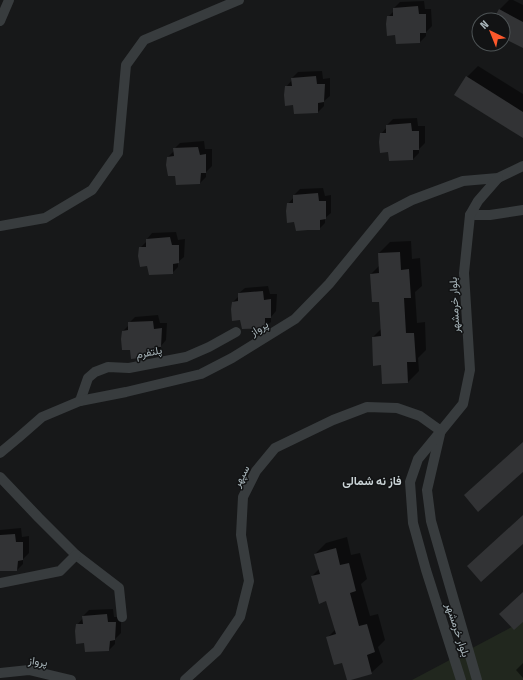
<svg xmlns="http://www.w3.org/2000/svg" width="523" height="680" font-family="'Fira Sans Condensed',Vazirmatn,sans-serif">
	<rect width="100%" height="100%" fill="#171819"/>
	<!-- green -->
	<polygon fill="#21271e" points="523,621 523,680 412,680"/>
	<!-- shadow -->
	<g fill="#0007">
		<polygon points="509,0 513,0 523,5 523,47 503,36 503,20 494,20 499,10"/>
		<polygon points="424,1 425,9 431,9 432,26 426,32 426,36 420,42 395,34 388,17 394,11 394,8 400,2"/>
		<polygon points="478,66 523,94 523,137 467,77"/>
		<polygon points="322,71 323,79 330,78 330,96 324,101 324,106 318,112 294,104 286,87 292,80 292,78 298,72"/>
		<polygon points="417,118 418,126 425,126 425,143 419,149 419,153 413,159 388,151 381,134 387,127 387,125 393,119"/>
		<polygon points="204,141 205,149 212,149 212,166 206,172 206,177 200,183 176,175 168,157 174,151 174,149 180,143"/>
		<polygon points="323,188 325,196 331,195 331,213 325,218 325,223 319,229 295,221 288,204 294,197 294,195 300,189"/>
		<polygon points="176,232 178,240 185,239 184,257 178,262 178,267 172,273 148,265 140,248 147,241 147,239 152,233"/>
		<polygon points="411,241 412,259 420,258 422,286 415,292 417,323 425,322 426,350 418,358 419,371 408,382 383,383 382,364 373,337 382,328 380,301 371,274 379,266 379,253 390,242"/>
		<polygon points="268,286 270,294 277,294 276,311 271,317 271,322 265,327 240,319 233,302 239,296 239,293 245,288"/>
		<polygon points="158,315 160,323 167,323 166,340 161,346 161,349 155,355 130,349 123,331 129,325 129,323 135,317"/>
		<polygon points="21,528 22,537 29,536 29,553 23,559 23,564 17,570 0,570 0,530"/>
		<polygon points="347,537 351,555 360,553 367,579 361,584 370,616 378,614 385,640 378,647 383,662 371,673 343,662 328,637 335,630 327,600 312,576 319,569 315,554 326,543"/>
		<polygon points="113,609 114,617 121,617 121,633 115,639 115,644 109,650 85,642 77,625 83,618 83,616 89,610"/>
		<polygon points="523,663 523,678 516,670"/>
	</g>
	<!-- building -->
	<g fill="#323335">
		<polygon points="418,6 419,14 426,14 426,33 420,33 420,43 396,44 395,35 387,36 386,24 387,16 393,16 393,8"/>
		<polygon points="499,9 523,22 523,48 503,38 503,20 493,20"/>
		<polygon points="316,76 317,84 325,84 324,102 318,103 318,113 294,114 293,105 285,106 284,95 285,86 292,86 291,78"/>
		<polygon points="466,76 523,112 523,138 454,95"/>
		<polygon points="411,123 412,131 419,131 419,150 413,150 413,160 389,161 388,152 380,153 379,142 380,133 386,133 386,125"/>
		<polygon points="198,147 200,155 206,154 206,173 201,173 200,184 176,185 175,176 168,176 166,165 167,157 174,156 173,148"/>
		<polygon points="318,193 319,201 326,201 326,219 320,220 320,230 308,230 296,231 294,222 287,223 286,211 287,203 293,203 293,195"/>
		<polygon points="170,237 172,245 179,245 179,263 173,264 173,274 149,275 147,266 140,267 138,256 139,247 146,247 146,239"/>
		<polygon points="400,252 401,270 409,269 411,298 404,298 406,333 414,333 416,362 407,362 408,383 382,384 381,365 373,366 372,337 381,336 379,302 372,302 370,274 379,273 378,253"/>
		<polygon points="263,291 264,300 271,299 271,318 265,318 265,328 242,329 240,320 232,321 231,309 232,302 238,301 238,293"/>
		<polygon points="153,321 154,329 162,328 161,347 155,347 155,356 131,359 130,350 122,350 121,339 122,331 128,330 128,322"/>
		<polygon points="523,442 523,472 478,512 464,495"/>
		<polygon points="523,515 523,544 481,582 467,566"/>
		<polygon points="15,534 16,542 23,542 23,560 18,561 17,571 0,571 0,535"/>
		<polygon points="336,548 340,565 349,563 356,591 350,593 359,626 367,624 375,652 367,655 372,674 351,680 347,680 342,663 334,665 326,637 336,634 326,601 319,604 311,576 320,574 314,554"/>
		<polygon points="523,592 523,622 514,630 499,614"/>
		<polygon points="107,614 108,622 116,622 115,640 110,641 109,651 85,652 84,643 76,644 75,631 76,624 83,624 82,616"/>
	</g>
	<g fill="none" stroke-linecap="round" stroke-linejoin="round">
		<!-- street -->
		<g stroke="#383c3e" stroke-width="10">
			<polyline points="0,21 9,0"/>
			<polyline points="470,215 490,215 523,210"/>
			<polyline points="0,226 45,218 92,190 118,153 126,65 144,40 239,0"/>
			<polyline points="80,401 88,378 95,372 108,367 129,368 186,357 209,347 236,332"/>
			<polyline points="440,434 427,490 431,521 477,680"/>
			<polyline points="0,453 18,438 42,417 80,401 126,392 201,374 232,358 295,319 329,284 387,213 412,200 463,181 498,178 523,166"/>
			<polyline points="0,477 39,518 76,555 119,588 122,617"/>
			<polyline points="0,583 60,571 76,555"/>
			<polyline points="0,673 29,670 71,680"/>
			<polyline points="185,680 217,651 240,617 249,581 241,535 243,497 256,471 275,448 333,420 367,407 397,408 420,416 441,431"/>
			<polyline points="461,680 426,570 413,523 410,482 418,459 441,431 463,404 470,370 464,273 470,215 478,201 498,178"/>
		</g>
	</g>
	<g text-anchor="middle" stroke-width="3" stroke-linejoin="round" paint-order="stroke">
		<!-- street labels -->
		<g font-size="11" fill="#a8b5ba" stroke="#121314">
			<text transform="translate(454 305) rotate(-93)" y="4">بلوار خرمشهر</text>
			<text transform="translate(259 328) rotate(-32)" y="4">پرواز</text>
			<text transform="translate(149 352) rotate(-11)" y="4">پلتفرم</text>
			<text transform="translate(241 476) rotate(-62)" y="4">سپهر</text>
			<text transform="translate(458 630) rotate(72)" y="4">بلوار خرمشهر</text>
			<text transform="translate(38 661) rotate(8)" y="4">پرواز</text>
		</g>
		<!-- neighbourhood labels -->
		<g font-size="12" font-weight="bold" fill="#c9d2d5" stroke="#121314">
			<text x="372" y="485">فاز نه شمالی</text>
		</g>
	</g>
	<!-- north arrow -->
	<g transform="translate(491 32) rotate(317)"><circle r="19" fill="#121314" stroke="#4e5456"/>
	<path d="M0-3L7 15L0 10L-7 15Z" fill="#fd582b"/>
	<text y="-6" font-size="11" font-weight="bold" text-anchor="middle" fill="#a8b5ba">N</text>
	</g>
</svg>
